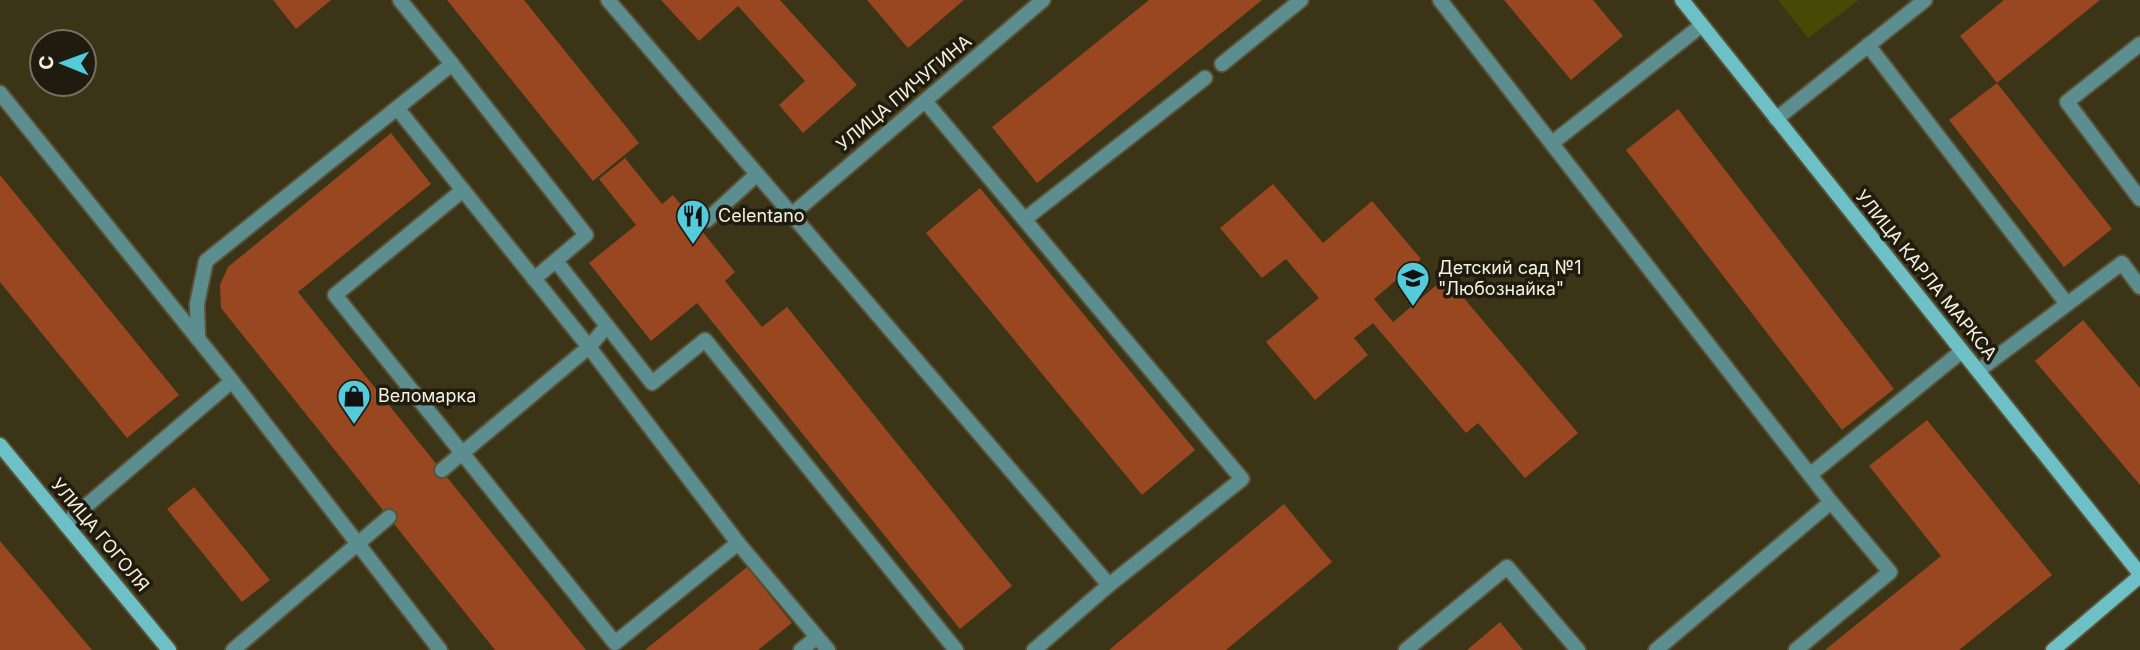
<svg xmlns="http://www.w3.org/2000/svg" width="2140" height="650" font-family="Inter,sans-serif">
	<rect width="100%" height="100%" fill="#3b3416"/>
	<!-- green -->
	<polygon fill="#464a05" points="1778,0 1859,0 1808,38"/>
	<!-- building -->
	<g fill="#984721">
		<polygon points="273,0 331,0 296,29"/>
		<polygon points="447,0 524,0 639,143 593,181"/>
		<polygon points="661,0 780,0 857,85 803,133 779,105 805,81 738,6 699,41"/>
		<polygon points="867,0 964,0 908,48"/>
		<polygon points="1149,0 1262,0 1037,183 992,127"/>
		<polygon points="1504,0 1593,0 1623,36 1571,80"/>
		<polygon points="2004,0 2100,0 1997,83 1960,36"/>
		<polygon points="1997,83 2112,229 2064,267 1949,120"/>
		<polygon points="1678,109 1894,389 1842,430 1626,150"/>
		<polygon points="391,133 431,184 298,292 586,650 495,650 221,308 220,285 228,267"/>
		<polygon points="625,158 662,204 673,195 735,272 725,281 762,327 787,307 1012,586 960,629 697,303 651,341 589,263 636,225 599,179"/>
		<polygon points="0,175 179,395 127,438 0,282"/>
		<polygon points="1273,184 1323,243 1372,201 1421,259 1374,299 1393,322 1446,277 1578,433 1525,478 1478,423 1466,433 1373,323 1354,338 1368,355 1315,400 1266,342 1319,298 1286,259 1262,278 1220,228"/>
		<polygon points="980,188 1195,450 1142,495 926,233"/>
		<polygon points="2083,320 2140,388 2140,485 2035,361"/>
		<polygon points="1927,420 2052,575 1959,650 1825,650 1941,556 1869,466"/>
		<polygon points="194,487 270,580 242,602 167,509"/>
		<polygon points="1284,504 1332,562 1226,650 1109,650"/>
		<polygon points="0,541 92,650 0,650"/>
		<polygon points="747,567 792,623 758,650 645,650"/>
		<polygon points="1500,622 1523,650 1467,650"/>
	</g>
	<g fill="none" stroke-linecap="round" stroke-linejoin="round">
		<defs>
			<g id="lane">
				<polyline points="400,0 452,64 397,108 589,347 442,470"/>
				<polyline points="608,0 1109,585"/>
				<polyline points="1440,0 1831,502 1656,650"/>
				<polyline points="2140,44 2067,102 2140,199"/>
				<polyline points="1868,45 2067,304"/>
				<polyline points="452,64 586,235 534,279"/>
				<polyline points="1222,64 1301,0"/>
				<polyline points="0,93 232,381 65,524"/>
				<polyline points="925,101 1242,479 1109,585 1034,650"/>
				<polyline points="1776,119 1925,0"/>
				<polyline points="1552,143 1702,25"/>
				<polyline points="463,190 335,295 615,643 738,543"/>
				<polyline points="1025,219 1205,78"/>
				<polyline points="707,220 756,175"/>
				<polyline points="556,261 652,383 705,340 956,650"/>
				<polyline points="606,327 589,347 738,543 828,650"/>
				<polyline points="198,337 197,304 206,261 397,108"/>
				<polyline points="1978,371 2122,263 2140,287"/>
				<polyline points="232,381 440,650"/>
				<polyline points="1811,474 1962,351"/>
				<polyline points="233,650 389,517"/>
				<polyline points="801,650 817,637"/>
				<polyline points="1406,650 1507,567 1578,650"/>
				<polyline points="1796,650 1890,572 1831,502"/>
			</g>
			<polyline id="street" points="790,216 1043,0"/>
			<g id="secondary">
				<polyline points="1682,0 2140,574"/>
				<polyline points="0,445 169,650"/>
				<polyline points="2053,650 2140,576"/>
			</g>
		</defs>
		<!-- lane casing -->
		<use href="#lane" stroke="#595236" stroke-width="18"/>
		<!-- street casing -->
		<use href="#street" stroke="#595236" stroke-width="18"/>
		<!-- secondary casing -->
		<use href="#secondary" stroke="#595236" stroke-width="18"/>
		<!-- lane -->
		<use href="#lane" stroke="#5c8e90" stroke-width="14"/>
		<!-- street -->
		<use href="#street" stroke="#5c8e90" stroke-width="14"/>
		<!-- secondary -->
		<use href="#secondary" stroke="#6dc0c5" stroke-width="14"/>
	</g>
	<!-- icons -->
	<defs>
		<symbol id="restaurant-pin" viewBox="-11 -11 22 30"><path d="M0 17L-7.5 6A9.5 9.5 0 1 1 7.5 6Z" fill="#53cbdb" stroke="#1f1c0f"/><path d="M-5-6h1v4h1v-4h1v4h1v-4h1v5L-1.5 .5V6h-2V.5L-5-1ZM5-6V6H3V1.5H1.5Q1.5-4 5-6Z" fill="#111"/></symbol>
		<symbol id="school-pin" viewBox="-11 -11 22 30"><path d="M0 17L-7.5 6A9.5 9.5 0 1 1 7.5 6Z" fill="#53cbdb" stroke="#1f1c0f"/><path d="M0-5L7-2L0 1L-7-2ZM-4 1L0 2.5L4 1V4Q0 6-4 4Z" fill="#111"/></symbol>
		<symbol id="shop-pin" viewBox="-11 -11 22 30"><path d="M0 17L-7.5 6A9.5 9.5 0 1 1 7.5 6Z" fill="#53cbdb" stroke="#1f1c0f"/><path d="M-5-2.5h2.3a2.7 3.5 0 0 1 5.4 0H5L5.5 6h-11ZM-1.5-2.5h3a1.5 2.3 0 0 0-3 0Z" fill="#111"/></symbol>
	</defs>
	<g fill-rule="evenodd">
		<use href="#restaurant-pin" x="674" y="197" width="38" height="52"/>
		<use href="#school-pin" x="1394" y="259" width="38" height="52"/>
		<use href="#shop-pin" x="335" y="377" width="38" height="52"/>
	</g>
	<g text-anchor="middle" stroke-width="7" stroke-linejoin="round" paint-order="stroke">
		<!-- street labels -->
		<g font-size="18" fill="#f5f1df" stroke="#1f1c0f">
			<text transform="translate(904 93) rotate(-40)" y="6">УЛИЦА ПИЧУГИНА</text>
			<text transform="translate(1926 275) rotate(51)" y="6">УЛИЦА КАРЛА МАРКСА</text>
			<text transform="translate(100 535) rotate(50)" y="6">УЛИЦА ГОГОЛЯ</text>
		</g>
		<!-- poi labels -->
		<g font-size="18" fill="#f5f1df" stroke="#1f1c0f" text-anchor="start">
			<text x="718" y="222">Celentano</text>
			<text x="1438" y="274">Детский cад №1<tspan x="1438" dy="21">"Любознайка"</tspan></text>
			<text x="378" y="402">Веломарка</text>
		</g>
	</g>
	<!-- north arrow -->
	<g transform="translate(63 63) rotate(271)"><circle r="33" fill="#1f1c0f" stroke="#757162" stroke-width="2"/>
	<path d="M0-5L12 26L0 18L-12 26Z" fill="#53cbdb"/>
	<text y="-10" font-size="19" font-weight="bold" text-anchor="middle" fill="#f5f1df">С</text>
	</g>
</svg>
